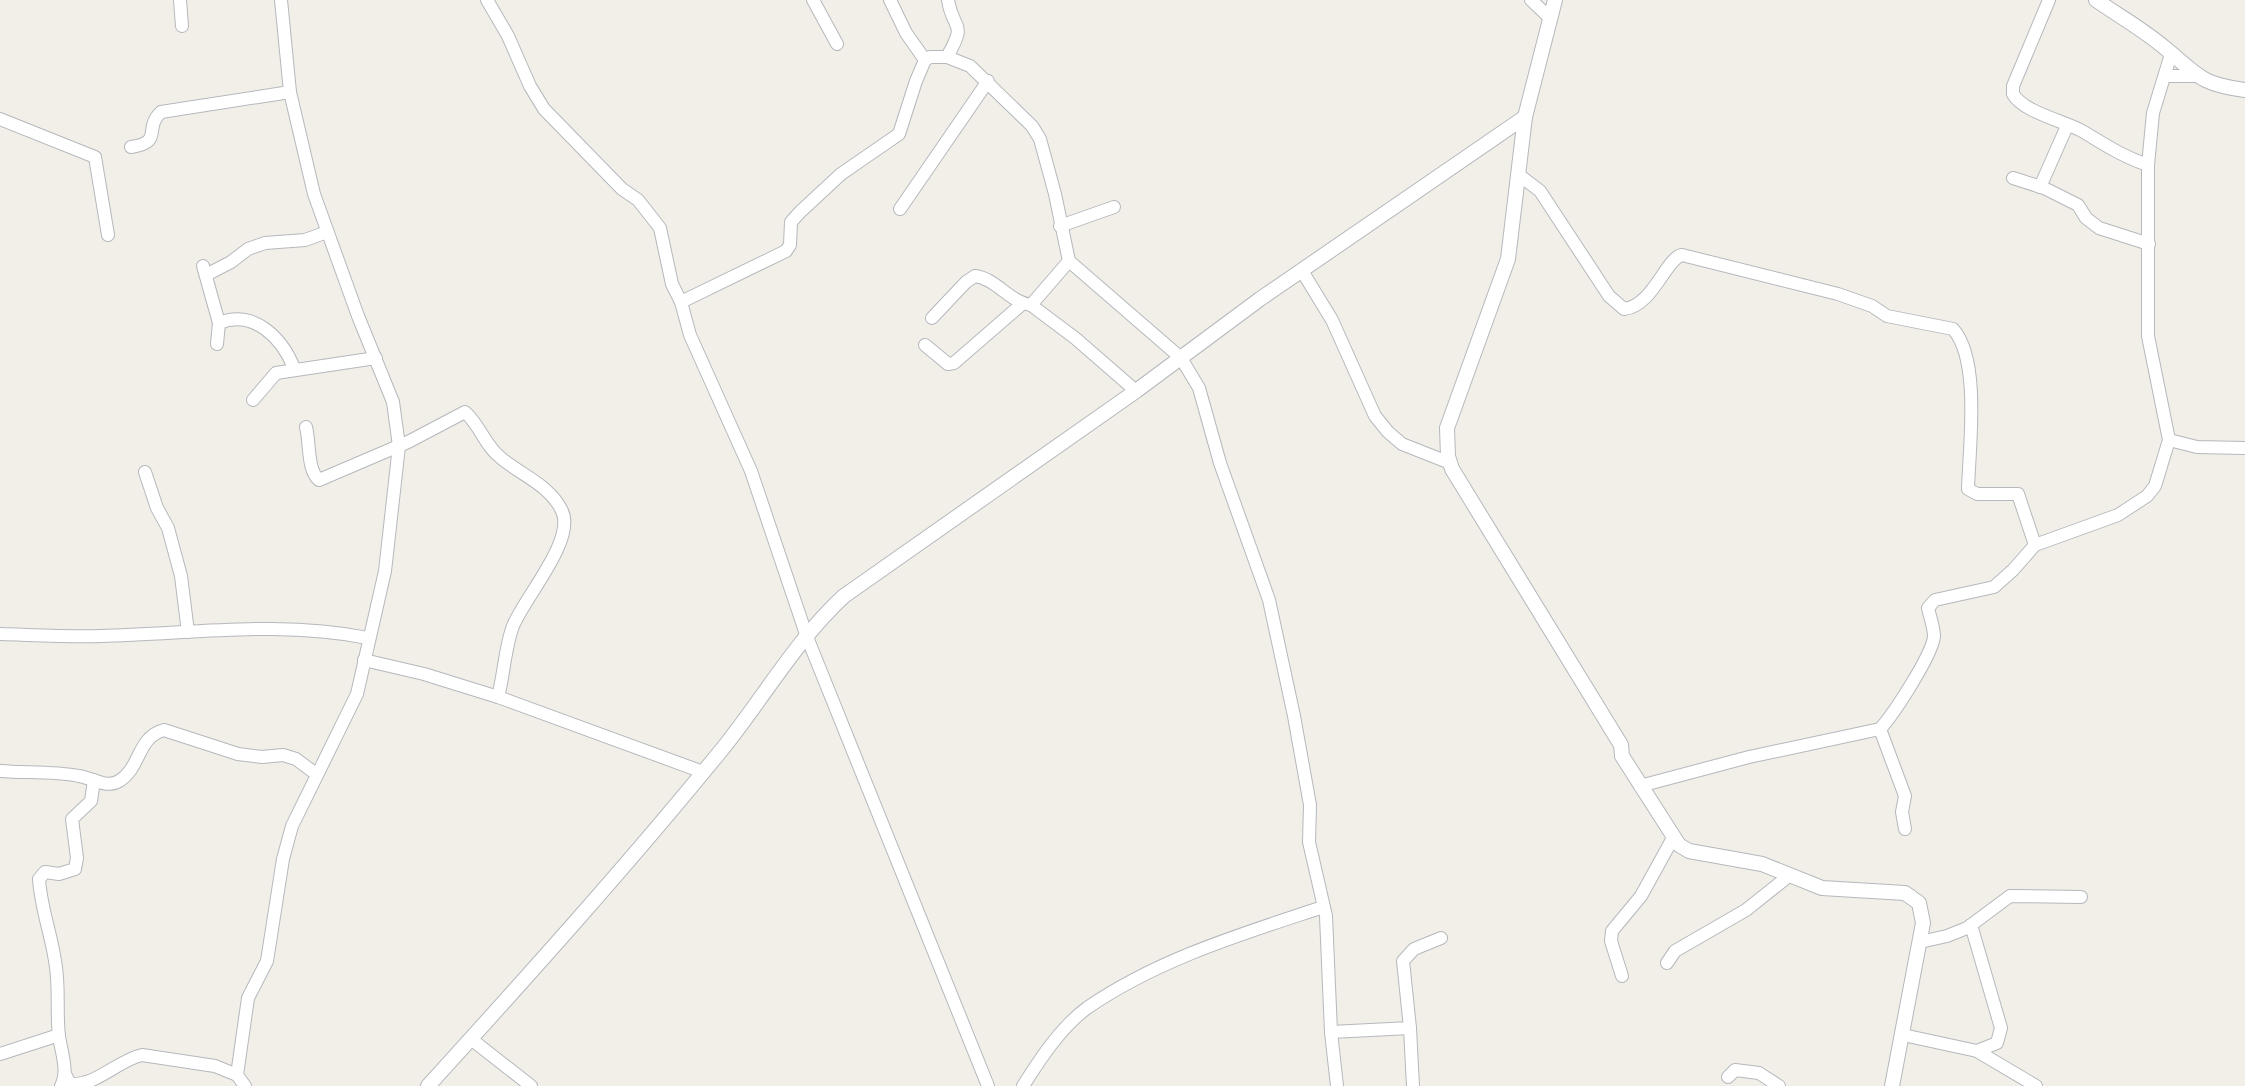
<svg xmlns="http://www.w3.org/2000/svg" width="2245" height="1086" font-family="Quicksand,sans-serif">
	<rect width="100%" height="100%" fill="#f1efe8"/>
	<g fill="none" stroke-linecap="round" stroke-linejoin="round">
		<defs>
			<g id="minor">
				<polyline points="180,0 182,26"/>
				<polyline points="487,0 508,36 530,86 544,109 622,189 638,200 660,228 672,284 681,302 690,335 751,471 807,637 988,1086"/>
				<polyline points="813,0 837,44"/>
				<polyline points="890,0 906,33 925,60"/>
				<polyline points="1531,0 1551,19"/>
				<path d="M2049 0 2013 86V94C2023 112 2064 121 2082 131 2104 144 2123 157 2148 165"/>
				<path d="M947 57C968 20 953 32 948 0"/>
				<polyline points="2165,76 2194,76"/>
				<polyline points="0,119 95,157 108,235"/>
				<path d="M131 147C164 142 143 129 161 112L290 92"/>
				<path d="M1519 175 1540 191 1609 296 1624 309C1653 306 1666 258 1682 255L1838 294 1872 306 1887 316 1953 329C1981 360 1969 449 1968 489L1977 494H2018L2035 545"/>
				<polyline points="2013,178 2044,188 2078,205 2086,218 2099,228 2149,244"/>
				<polyline points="2040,187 2067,126"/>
				<polyline points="900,209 988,81"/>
				<polyline points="1060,226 1114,207"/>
				<polyline points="203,266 219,323 217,344"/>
				<polyline points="1302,271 1332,320 1375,416 1388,432 1402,444 1450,463"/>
				<polyline points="206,275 231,262 248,249 265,243 305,240 327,232"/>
				<polyline points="681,302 786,251 790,245 791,222 800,212 841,174 899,134 916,81 925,60 930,57 947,57 970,66 1032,126 1040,139 1055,194 1069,261 1181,358 1199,388 1220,463 1269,600 1294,716 1310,805 1309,842 1326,916 1331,1032 1337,1086"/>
				<polyline points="1031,305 1075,338 1136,391"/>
				<path d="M932 318 966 282 975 276C997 279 1009 302 1031 305L1069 261"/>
				<path d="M219 323C254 309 282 338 294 368"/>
				<polyline points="925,345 948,364 954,363 1022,304"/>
				<polyline points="253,400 276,373 376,358"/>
				<path d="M306 427C310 442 307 470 319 480L408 442 465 412C480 425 485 446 501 458 521 475 550 485 562 511 576 540 524 598 513 626 505 647 504 674 498 697"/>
				<polyline points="2169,440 2197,447 2245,448"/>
				<polyline points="145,472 157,508 168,528 181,576 188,632"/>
				<path d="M0 634C34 635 68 637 101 636 191 634 279 620 368 638"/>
				<polyline points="364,660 424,674 498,697 703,772"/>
				<polyline points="1880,729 1905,796 1902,812 1905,829"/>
				<path d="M0 771C26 773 54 771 79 776 93 778 106 789 119 781 141 768 137 737 164 730L238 754 262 757 283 755 296 759 316 774"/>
				<path d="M1640 786 1749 757 1880 729C1893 715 1933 654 1934 636 1934 628 1930 617 1928 608L1935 600 1994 587 2013 570 2035 545 2118 515 2147 496 2155 486 2169 440 2148 336V165L2153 113 2171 54"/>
				<polyline points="1971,925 2001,1028 1997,1043 1977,1051"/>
				<polyline points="1920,942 1947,936 1967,928 2010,896 2081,897"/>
				<polyline points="1667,963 1675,951 1746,910 1790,875"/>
				<polyline points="1622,976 1611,941 1612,931 1641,896 1673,838"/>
				<polyline points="1410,1028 1413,1086"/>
				<polyline points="1331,1032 1410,1028 1403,961 1414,949 1441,938"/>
				<polyline points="1903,1035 1977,1051 2036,1086"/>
				<polyline points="471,1039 531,1086"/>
				<polyline points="0,1054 59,1035"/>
				<path d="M65 1074 70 1084C97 1086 118 1060 142 1055L215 1066 237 1075"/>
				<polyline points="1728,1077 1735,1070 1759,1073 1779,1086"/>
				<path d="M61 1086C69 1071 61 1051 59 1036 56 1011 60 986 55 961 51 933 41 909 39 879L45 872 59 874 75 869 77 858 72 819 91 801 94 780"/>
				<polyline points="245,1086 237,1075 248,998 267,961 283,859 292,826 357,694 385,571 399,446 393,402 358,316 314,194 290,92 281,0"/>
				<path d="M1023 1086C1040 1059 1061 1027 1087 1008 1158 959 1242 934 1323 907"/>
			</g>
			<g id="tertiary">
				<polyline points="1555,0 1525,117 1508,259 1447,428 1448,456 1452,469 1621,745 1622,756 1679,845 1689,851 1762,864 1822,888 1905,893 1919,903 1923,923 1892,1086"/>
				<path d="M2096 0C2119 16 2144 30 2165 48 2198 75 2199 84 2245 90"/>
				<path d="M428 1086C527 977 626 867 719 753 761 702 795 641 844 596L1136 391 1260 299 1525 117"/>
			</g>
		</defs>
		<!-- minor casing -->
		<use href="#minor" stroke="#b5b8bc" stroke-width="14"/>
		<!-- tertiary casing -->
		<use href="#tertiary" stroke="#b5b8bc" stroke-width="16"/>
		<!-- minor -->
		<use href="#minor" stroke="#fff" stroke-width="12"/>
		<!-- tertiary -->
		<use href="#tertiary" stroke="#fff" stroke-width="14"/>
	</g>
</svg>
